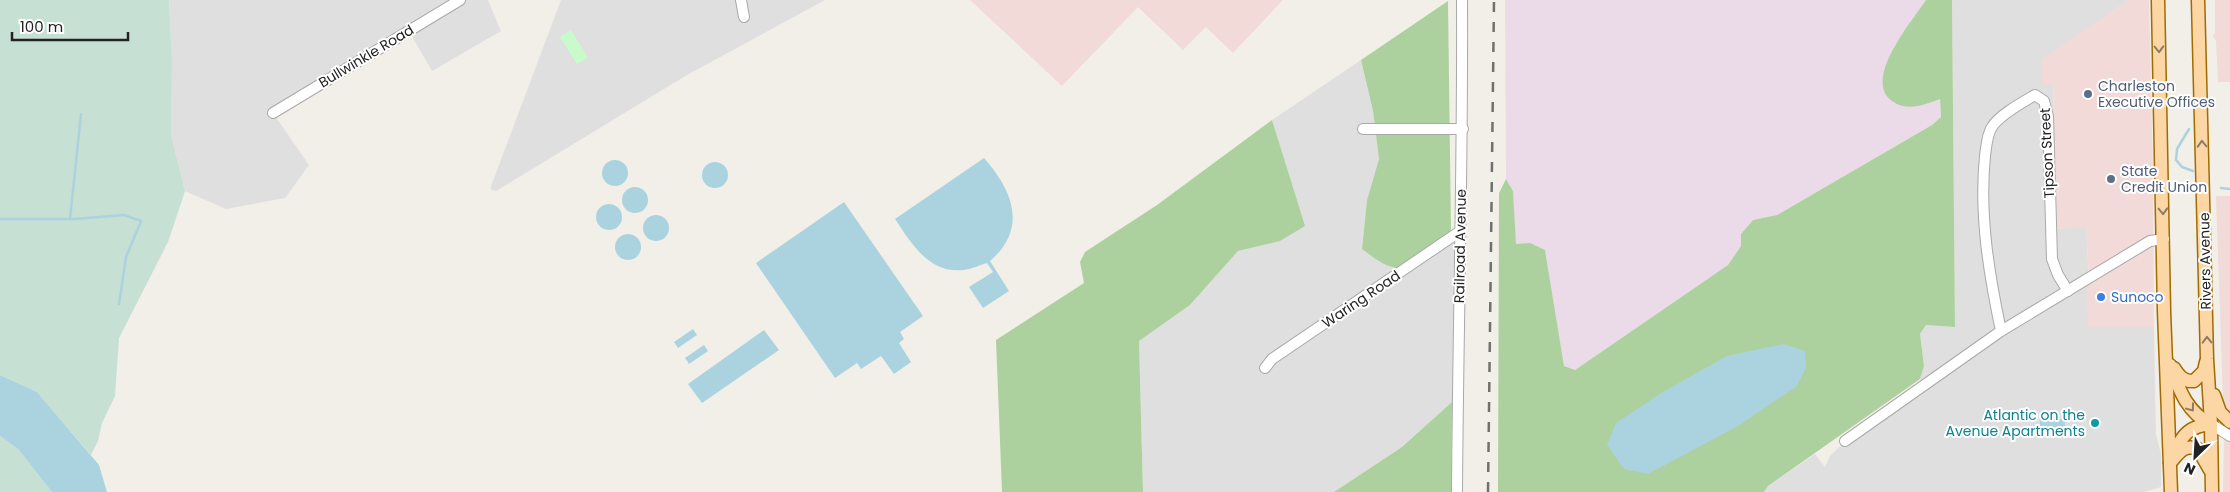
<svg xmlns="http://www.w3.org/2000/svg" width="2230" height="492" font-family="Poppins,sans-serif">
	<rect width="100%" height="100%" fill="#f2efe9"/>
	<!-- residential -->
	<g fill="#e0dfdf">
		<polygon points="169,0 488,0 501,31 432,71 409,31 273,113 309,165 285,198 226,209 185,191 171,135 172,62"/>
		<polygon points="561,0 825,0 687,75 496,191 490,189"/>
		<polygon points="1952,0 2129,0 2110,13 2042,82 2053,83 2057,229 2086,226 2089,279 2088,326 2154,327 2156,435 2161,454 2161,487 2144,492 1764,492 1768,486 1815,454 1825,467 1830,456 1845,441 1926,383 1920,379 1924,366 1920,334 1926,325 1955,327"/>
		<polygon points="1361,60 1373,111 1379,159 1367,200 1362,249 1393,268 1404,270 1459,232 1458,397 1402,447 1334,492 1143,492 1139,341 1190,305 1238,251 1280,241 1304,226 1272,120"/>
	</g>
	<!-- commercial -->
	<g fill="#f2dad9">
		<polygon points="970,0 1283,0 1233,53 1206,27 1183,50 1138,7 1062,86"/>
		<polygon points="2129,0 2149,0 2153,173 2154,327 2088,327 2086,280 2089,278 2086,227 2057,229 2053,83 2042,83 2042,59"/>
		<polygon points="2215,0 2230,0 2230,82 2218,82 2216,41 2213,36 2215,32"/>
		<polygon points="2216,196 2230,196 2230,415 2223,400"/>
		<polygon points="2224,434 2230,436 2230,492 2223,492"/>
	</g>
	<!-- industrial -->
	<polygon fill="#ebdbe8" points="1505,0 1926,0 1894,47 1940,98 1941,117 1932,125 1777,215 1753,220 1741,234 1741,246 1728,265 1575,370 1564,367 1545,250 1516,245 1515,237 1513,191 1506,179"/>
	<!-- forest -->
	<g fill="#add19e">
		<path d="M1926 0H1952L1955 327 1926 325 1920 334 1924 366 1920 379 1768 486 1764 492H1498L1499 193 1506 179 1513 191 1516 244 1530 243 1545 250 1564 366 1575 370 1728 265 1741 246V234L1753 220 1777 215 1932 125 1941 117 1940 99C1924 105 1907 112 1892 101 1862 80 1912 21 1926 0Z"/>
		<path d="M1448 1 1451 230 1448 235 1399 269C1384 266 1374 258 1362 249L1367 200 1379 159 1373 111 1361 60Z"/>
		<polygon points="1272,120 1305,226 1280,241 1238,251 1190,305 1139,341 1143,492 1002,492 996,340 1084,283 1080,262 1085,252 1157,205"/>
		<polygon points="1452,402 1451,492 1334,492 1402,447"/>
	</g>
	<!-- wetland -->
	<g fill="#c6e0d4">
		<polygon points="0,0 169,0 172,62 171,135 185,191 168,242 119,338 115,396 102,423 98,441 91,455 37,392 0,375"/>
		<polygon points="0,436 18,449 52,492 0,492"/>
	</g>
	<!-- park -->
	<polygon fill="#c8facc" points="571,30 588,58 577,64 560,37"/>
	<!-- plaza -->
	<polygon fill="#dddde8" points="2047,409 2065,409 2065,411 2073,411 2073,419 2078,418 2078,431 2074,430 2074,434 2065,434 2065,437 2042,437 2042,435 2034,434 2028,430 2028,422 2033,421 2032,412 2047,411"/>
	<!-- water -->
	<g fill="#aad3df">
		<path d="M984 158C1013 191 1028 228 990 261L1009 291 983 308 969 287 993 272 987 263C980 265 972 269 964 270 929 274 912 244 895 219Z"/>
		<circle cx="615" cy="173" r="13"/>
		<circle cx="715" cy="175" r="13"/>
		<circle cx="635" cy="200" r="13"/>
		<polygon points="844,202 923,316 900,332 904,339 899,343 911,362 894,374 881,356 861,369 857,363 835,378 756,263"/>
		<circle cx="609" cy="217" r="13"/>
		<circle cx="656" cy="228" r="13"/>
		<circle cx="628" cy="247" r="13"/>
		<polygon points="693,329 697,335 678,348 674,342"/>
		<polygon points="764,330 779,350 702,403 688,384"/>
		<polygon points="1783,344 1805,351 1806,367 1797,386 1738,426 1648,474 1624,469 1607,445 1616,423 1663,392 1727,356"/>
		<polygon points="704,345 708,351 689,364 685,358"/>
		<polygon points="0,375 37,392 99,465 107,492 52,492 18,449 0,436"/>
		<rect x="2040" y="419" width="25" height="8"/>
	</g>
	<g fill="none" stroke-linecap="round" stroke-linejoin="round">
		<!-- stream -->
		<g stroke="#aad3df" stroke-width="2.5">
			<polyline points="2189,129 2177,149 2176,160 2182,167 2193,171"/>
			<polyline points="2221,188 2230,189"/>
			<polyline points="0,219 75,219 124,215 141,221 126,257 119,304"/>
			<polyline points="70,219 81,114"/>
		</g>
		<defs>
			<g id="minor">
				<polyline points="741,0 744,17"/>
				<polyline points="273,113 460,0"/>
				<polyline points="1363,129 1463,129"/>
				<path d="M2001 331C1989 274 1979 215 1985 156 1986 148 1987 134 1992 127 1999 115 2023 102 2035 95L2044 101 2048 116 2052 259 2058 275 2068 291"/>
				<polyline points="1265,368 1272,359 1459,232"/>
				<polyline points="2211,424 2230,436"/>
				<polyline points="1845,441 2001,331 2150,241 2164,239"/>
				<path d="M1457 492C1458 328 1463 164 1462 0"/>
			</g>
			<g id="major">
				<polyline points="2158,0 2164,311 2171,492"/>
				<polyline points="2198,0 2207,359 2211,424 2212,492"/>
				<path d="M2170 365C2179 389 2187 413 2211 424"/>
				<path d="M2174 368C2179 376 2184 382 2194 381L2204 371 2206 362"/>
				<polyline points="2214,395 2220,412 2230,422"/>
				<path d="M2174 454C2182 434 2190 426 2211 424"/>
				<path d="M2170 463C2179 453 2183 444 2198 449L2210 470"/>
			</g>
		</defs>
		<!-- minor casing -->
		<use href="#minor" stroke="#a9a9a9" stroke-width="12"/>
		<!-- major casing -->
		<use href="#major" stroke="#a06b00" stroke-width="15"/>
		<!-- minor -->
		<use href="#minor" stroke="#fff" stroke-width="10"/>
		<!-- major -->
		<use href="#major" stroke="#fcd6a4" stroke-width="12"/>
		<!-- rail -->
		<polyline stroke="#707070" stroke-width="2.5" stroke-dasharray="10 10" stroke-linecap="butt" points="1488,492 1494,0"/>
	</g>
	<!-- one-way arrows -->
	<defs><path id="oneway-chevron" d="M-2-3.5L2.5 0L-2 3.5" fill="none" stroke-width="1.6" stroke-linecap="round" stroke-linejoin="round" transform="scale(1.25)"/></defs>
	<g stroke="#8f7c63">
		<use href="#oneway-chevron" transform="translate(2159 49) rotate(88)"/>
		<use href="#oneway-chevron" transform="translate(2202 144) rotate(-92)"/>
		<use href="#oneway-chevron" transform="translate(2163 211) rotate(88)"/>
		<use href="#oneway-chevron" transform="translate(2207 340) rotate(-91)"/>
		<use href="#oneway-chevron" transform="translate(2191 408) rotate(53)"/>
	</g>
	<!-- markers -->
	<g fill="#5c6f8a" stroke="#fff" stroke-width="2">
		<circle cx="2088" cy="94" r="5"/>
		<circle cx="2111" cy="179" r="5"/>
	</g>
	<circle fill="#3f7fe0" stroke="#fff" stroke-width="2" cx="2101" cy="297" r="5"/>
	<circle fill="#0f9aa8" stroke="#fff" stroke-width="2" cx="2095" cy="423" r="5"/>
	<g text-anchor="middle" stroke-width="4" stroke-linejoin="round" paint-order="stroke">
		<!-- street labels -->
		<g font-size="14" fill="#222" stroke="#fff">
			<text transform="translate(366 56) rotate(-31)" y="5">Bullwinkle Road</text>
			<text transform="translate(2047 153) rotate(-93)" y="5">Tipson Street</text>
			<text transform="translate(1460 246) rotate(-89)" y="5">Railroad Avenue</text>
			<text transform="translate(2205 261) rotate(-91)" y="5">Rivers Avenue</text>
			<text transform="translate(1361 299) rotate(-34)" y="5">Waring Road</text>
		</g>
		<!-- service labels -->
		<g font-size="14" fill="#4e5e75" stroke="#fff" text-anchor="start">
			<text x="2098" y="91">Charleston<tspan x="2098" dy="16">Executive Offices</tspan></text>
			<text x="2121" y="176">State<tspan x="2121" dy="16">Credit Union</tspan></text>
		</g>
		<!-- shop labels -->
		<g font-size="14" fill="#366cbe" stroke="#fff" text-anchor="start">
			<text x="2111" y="302">Sunoco</text>
		</g>
		<!-- culture labels -->
		<g font-size="14" fill="#0d838f" stroke="#fff" text-anchor="end">
			<text x="2085" y="420">Atlantic on the<tspan x="2085" dy="16">Avenue Apartments</tspan></text>
		</g>
	</g>
	<!-- north arrow -->
	<g transform="translate(2195 457) rotate(205)" stroke="#ffffff" stroke-width="4" paint-order="stroke">
	<path d="M0-4L9 19L0 12L-9 19Z" fill="#222222"/>
	<text y="-8" font-size="14" font-weight="bold" text-anchor="middle" fill="#222222">N</text>
	</g>
	<!-- scale -->
	<path d="M12 32v8h116v-8" fill="none" stroke="#222222" stroke-width="2.5"/>
	<text x="20" y="32" font-size="15" fill="#222222" stroke="#ffffff" stroke-width="4" paint-order="stroke">100 m</text>
</svg>
